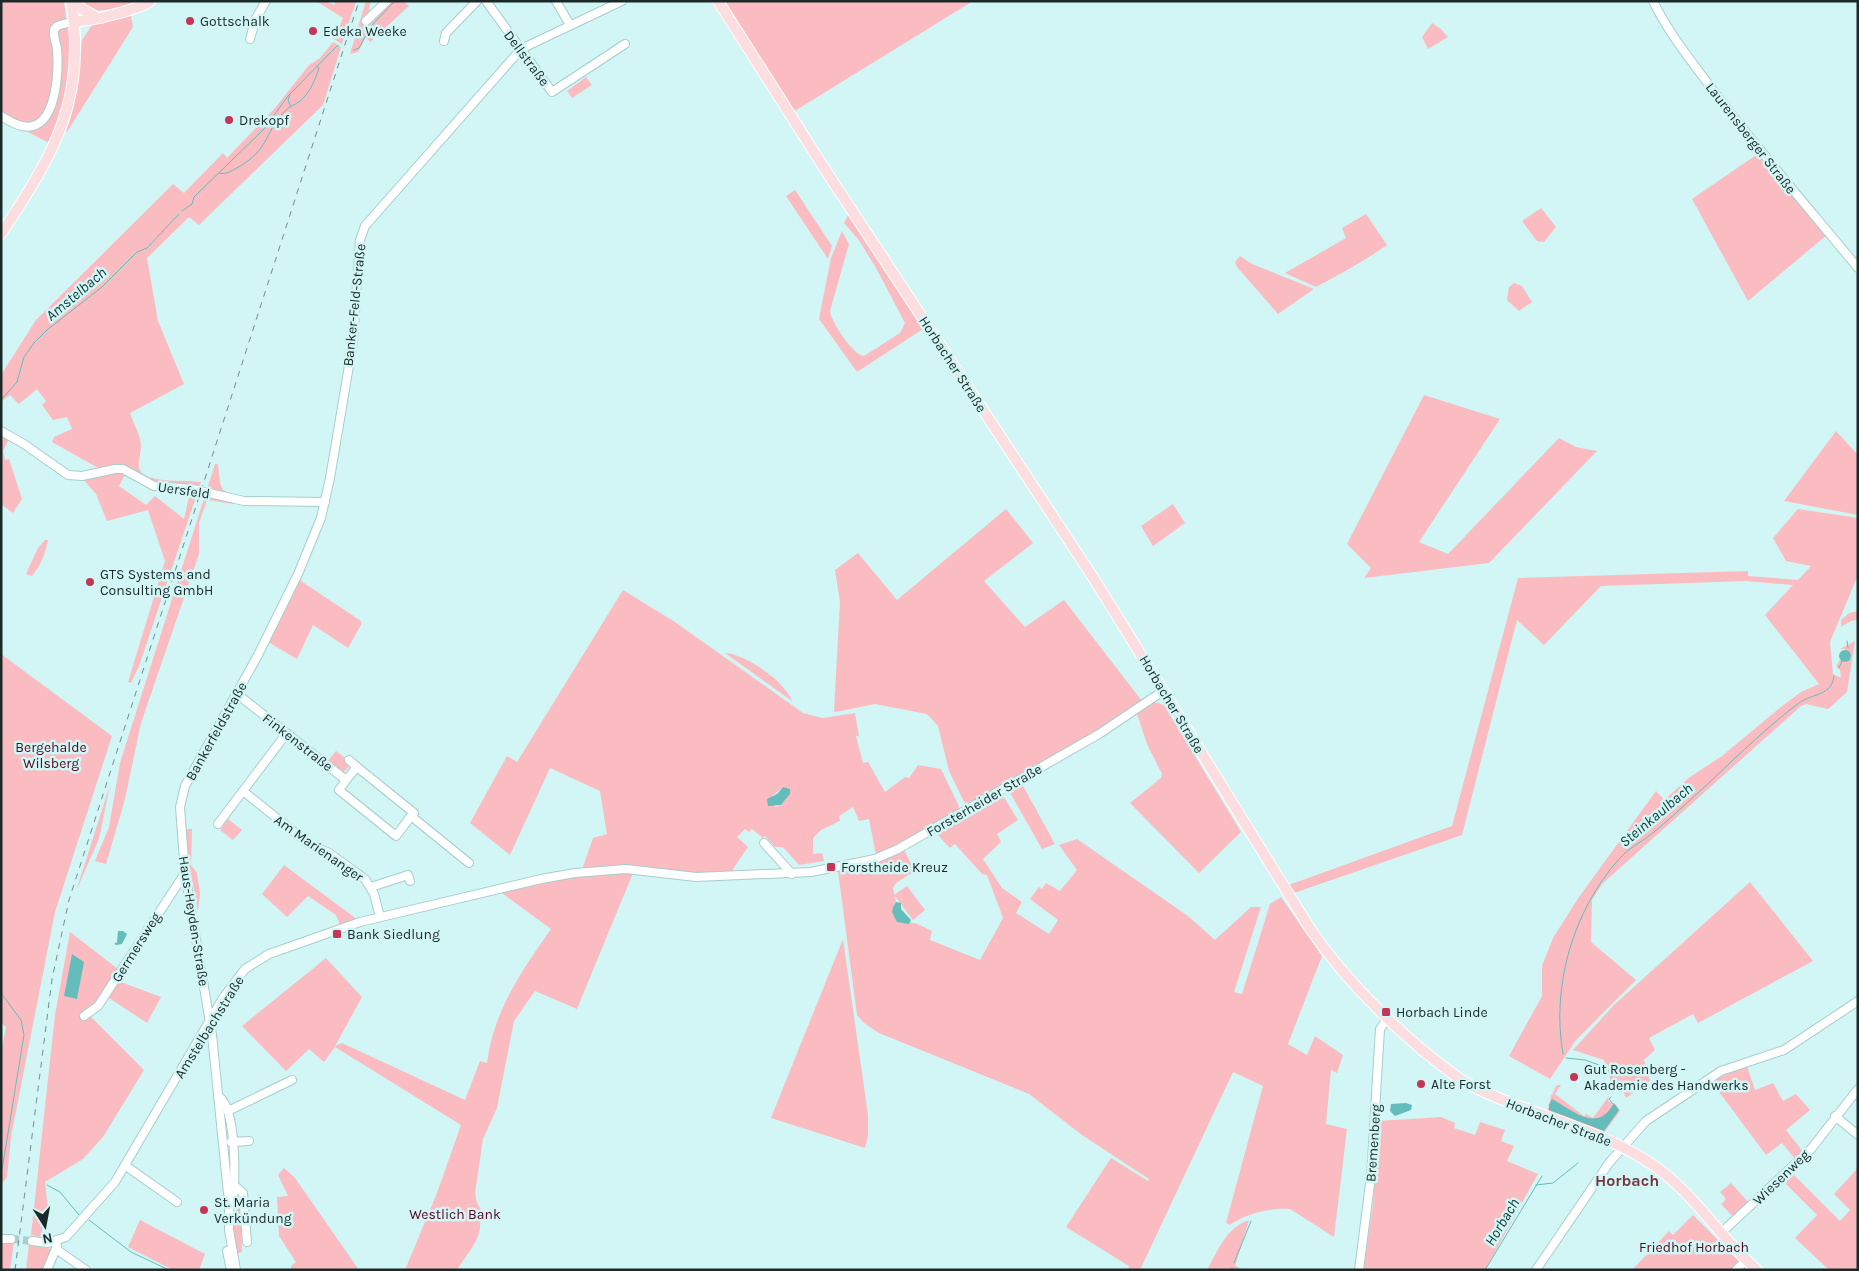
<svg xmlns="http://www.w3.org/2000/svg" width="1859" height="1271" font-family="Karla,sans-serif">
	<rect width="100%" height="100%" fill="#d1f6f5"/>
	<!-- green -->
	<g fill="#fbbcc1" fill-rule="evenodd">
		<path d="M1 1H64L66 18 56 29 68 27 69 29C72 70 65 105 49 143L1 118Z"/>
		<path d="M78 1H140C127 7 106 12 92 10 87 9 82 4 78 1Z"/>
		<polygon points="316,1 325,1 334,5 337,1 356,1 342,44 334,39 343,18"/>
		<polygon points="366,1 371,1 369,9 375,15 390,1 404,1 409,6 370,42 366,37 358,52 350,54"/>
		<polygon points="711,1 973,1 785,117"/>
		<polygon points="131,15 133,27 67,132 66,131 71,117 82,40 92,25 100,21"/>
		<polygon points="1432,23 1441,29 1448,37 1428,49 1422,37"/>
		<path d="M333 42 341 47 323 105 199 225 189 217 147 258 158 321 184 384 130 413C133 422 138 431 140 439 145 457 126 473 157 479 172 482 187 480 201 482L139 666 131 683 128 682 165 561 148 510 107 521 96 494 83 479 100 469 52 442 54 437 72 429 67 417 53 420 42 405 46 401 37 389 19 404 10 395 1 402V375L36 320 173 184 184 193 223 153 227 158 275 108 309 65 320 58ZM126 473 164 493 189 497 184 519 155 496 146 505 119 486Z"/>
		<polygon points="586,77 592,85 572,98 567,91"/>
		<polygon points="1759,153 1828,234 1748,301 1692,199"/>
		<polygon points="795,190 832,246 828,259 786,196"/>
		<polygon points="1541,208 1556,227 1544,242 1537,241 1522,221"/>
		<path d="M1366 214 1387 245C1364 261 1341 274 1316 287L1285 273 1346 238 1342 228Z"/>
		<path d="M848 215 923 329 857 372 819 319 831 258 842 231 849 244 830 311C831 322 853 355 864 356L900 333 905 323 875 266 858 239 844 223Z"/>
		<polygon points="1240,256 1252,264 1314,289 1278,314 1237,267 1235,262"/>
		<polygon points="1514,283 1522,286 1532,302 1519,311 1507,300 1509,287"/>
		<polygon points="1424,395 1500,419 1419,542 1448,554 1559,438 1576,447 1597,451 1489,563 1364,578 1371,568 1347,544"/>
		<polygon points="1836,431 1858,455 1858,515 1784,501"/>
		<polygon points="5,436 9,439 3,451 5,460 9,459 22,499 13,513 1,504 1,441"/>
		<path d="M215 464H218C219 471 219 482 222 488 226 496 252 498 260 498 246 509 224 502 207 500L199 523V554L141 723 125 799 106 864 95 861 109 827 120 763 131 728Z"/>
		<polygon points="1173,504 1185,523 1153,546 1141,526"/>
		<polygon points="1006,509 1033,543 984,581 1025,627 1064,600 1142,701 1096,732 967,808 949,771 938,726 927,714 875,704 835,712 834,711 840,602 835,570 858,553 897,600"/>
		<polygon points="1798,509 1858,518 1858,575 1830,642 1833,674 1841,678 1840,670 1836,666 1840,660 1846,663 1845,649 1840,649 1855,641 1847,692 1828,709 1806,704 1801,706 1602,884 1592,900 1591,942 1636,980 1576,1040 1550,1079 1509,1056 1542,996 1542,966 1553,938 1579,897 1656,791 1664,800 1690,777 1722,756 1781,707 1801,692 1819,684 1765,615 1793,585 1746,581 1601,586 1544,645 1517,620 1462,835 1291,894 1286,886 1452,826 1518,578 1748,571 1748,576 1798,580 1811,566 1786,561 1773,538"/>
		<path d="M45 540H48C45 554 41 565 32 576L26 574 38 548Z"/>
		<polygon points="298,579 361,621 361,625 348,648 313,625 297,659 268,642"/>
		<path d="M623 590 675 622 803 713 823 718 855 713 859 736H856L863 763 868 762 885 792 905 777 909 778 918 765 941 769 959 806V813L904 844 876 855 869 819 859 821 853 807 839 816 840 821 821 830 813 838V854L822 853 824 861 799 865 783 847H775L765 836 763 838 752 829 749 832 745 829 737 837 748 847 733 869 734 874 582 870 593 838 607 834 600 791 550 768 510 855 470 823 507 756 517 762ZM783 787 790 794 781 805 775 807 772 796Z"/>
		<polygon points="1858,611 1858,620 1851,621 1841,627 1841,620 1849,613"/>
		<path d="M725 653C745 654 785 681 792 701Z"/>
		<polygon points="1,654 112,736 55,912 11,1137 7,1177 1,1185 1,1052 6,1027 1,1023"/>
		<polygon points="1154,702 1164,705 1241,832 1199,873 1130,803 1161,778 1162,774 1147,744 1137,714"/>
		<polygon points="336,751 352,763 343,773 328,761"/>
		<polygon points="1021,782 1055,844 1042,849 1009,791"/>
		<polygon points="110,785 99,839 76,891"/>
		<path d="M1002 794 1018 820 997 834 1001 842 983 859 1002 888 1022 902 1016 913 1049 934 1058 920 1030 899 1039 887 1042 889 1046 883 1060 891 1077 870 1059 845 1077 839 1188 916 1215 940 1251 907H1261L1234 992 1242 994 1270 904 1281 897 1322 956 1288 1044 1307 1055 1315 1036 1343 1055 1337 1073 1331 1070 1326 1124 1347 1129 1334 1237 1290 1209C1272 1207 1244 1214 1230 1225L1226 1223 1263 1086 1233 1072 1140 1270H1128L1129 1266 1066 1227 1111 1158 1148 1181 1149 1179 1082 1135 1029 1094 879 1033 864 1023 857 1015 838 871 888 857 904 850 915 871 896 883 893 888 896 902 893 907C895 926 899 921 913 923 919 924 926 928 932 931L930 940 980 960 1003 918 987 875 982 874 955 844 950 848 936 833Z"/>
		<polygon points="228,819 242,830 233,840 220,830"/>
		<polygon points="186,829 192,829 191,865 197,873 200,893 198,911 189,863"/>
		<polygon points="284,865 358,920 340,925 336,915 308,896 287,917 262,894"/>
		<path d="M633 873 577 1009 535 991 514 1021 497 1108 483 1139 475 1193 477 1203 485 1216 480 1222C482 1239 466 1255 457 1270H405L437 1193 461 1125 335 1047 324 1062 309 1049 286 1071 242 1026 326 958 362 997 335 1046 342 1043 465 1100 480 1061 487 1063C494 1010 521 972 551 929L499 891 581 875Z"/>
		<polygon points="1750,882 1813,961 1698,1023 1693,1014 1649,1038 1655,1050 1644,1060 1650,1081 1626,1098 1621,1086 1610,1085 1610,1077 1604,1060 1573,1050 1614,1005"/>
		<polygon points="907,886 925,910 913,920 894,895"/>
		<polygon points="70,932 118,969 113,979 161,997 147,1023 103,994 88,1014 144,1070 103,1137 83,1159 45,1182 48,1210 40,1237 31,1235 55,1015"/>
		<polygon points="843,939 868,1115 868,1136 865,1148 771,1118"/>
		<polygon points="1747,1066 1755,1090 1773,1083 1783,1101 1796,1094 1810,1110 1786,1130 1804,1153 1796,1160 1782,1143 1766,1155 1711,1081"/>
		<polygon points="1557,1085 1561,1085 1555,1094 1584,1116 1586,1114 1593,1118 1609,1096 1608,1101 1616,1105 1620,1111 1603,1134 1547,1112 1551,1096"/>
		<polygon points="1441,1117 1455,1123 1454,1128 1475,1135 1480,1122 1505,1130 1501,1141 1514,1146 1507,1161 1538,1174 1485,1270 1363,1270 1373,1205 1378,1121"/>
		<polygon points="284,1168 295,1178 359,1270 291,1270 291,1266 296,1262 279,1236 277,1197 288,1196 278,1175"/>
		<polygon points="1858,1168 1858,1270 1829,1270 1795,1238 1817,1215 1783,1181 1792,1173 1840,1221 1850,1210 1834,1194"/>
		<polygon points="1731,1183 1749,1203 1734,1218 1721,1204 1726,1199 1720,1192"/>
		<polygon points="236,1192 240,1194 242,1252 235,1254 232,1217 236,1215"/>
		<polygon points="1693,1215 1741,1263 1734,1270 1632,1270 1669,1231 1673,1235"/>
		<polygon points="140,1220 205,1254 199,1270 173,1270 128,1247"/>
		<path d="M1249 1220 1235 1266 1244 1270H1207C1218 1250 1227 1227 1249 1220Z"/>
		<polygon points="14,1241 10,1270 1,1270 1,1242"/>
		<polygon points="29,1244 51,1249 42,1270 26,1270"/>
	</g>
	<!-- water -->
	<g fill="#64bcbb">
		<circle cx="1845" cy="656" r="6"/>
		<polygon points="783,787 790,789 790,794 781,805 768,806 767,799 777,794"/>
		<polygon points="896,902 901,903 901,909 911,920 909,924 897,922 892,912 893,907"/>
		<polygon points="118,931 123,931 127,934 122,944 116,945 114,944 117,942"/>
		<polygon points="72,954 84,962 77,999 64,996"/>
		<path d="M1552 1099C1574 1111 1597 1134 1614 1103L1619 1110 1604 1131 1549 1110V1105Z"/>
		<polygon points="1406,1103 1412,1105 1411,1110 1395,1116 1390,1111 1391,1104"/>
	</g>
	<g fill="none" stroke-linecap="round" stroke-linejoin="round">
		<!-- stream -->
		<g stroke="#64bcbb" stroke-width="1">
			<polyline points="354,50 359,48 371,26 395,1"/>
			<polyline points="290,95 288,100 291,107"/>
			<path d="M219 173C226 175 231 171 237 168 270 149 263 135 284 112 288 107 295 105 300 101 310 93 315 80 319 68L317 66"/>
			<polyline points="182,211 192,204 194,197 264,129 288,96 338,45"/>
			<polyline points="1,400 17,382 24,357 34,343 47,330 102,287 137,252 147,248 179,214"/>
			<polyline points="1847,641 1848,648"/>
			<polyline points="1839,668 1842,661"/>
			<polyline points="1,993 21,1020 24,1035 2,1170"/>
			<path d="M1563 1054C1551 986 1573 911 1619 859 1628 849 1639 843 1649 836 1663 825 1676 813 1689 801 1725 769 1760 732 1799 703 1813 693 1832 696 1834 676"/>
			<polyline points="1566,1058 1585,1060 1599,1065"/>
			<polyline points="1607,1069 1612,1075 1611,1092"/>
			<polyline points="1611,1097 1609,1099 1613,1104"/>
			<polyline points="47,1185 60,1192 79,1215"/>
			<polyline points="1536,1185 1553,1183 1578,1163"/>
			<polyline points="89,1220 131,1252 169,1270"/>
			<polyline points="1234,1263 1251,1221"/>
			<polyline points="1232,1270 1232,1268"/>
			<polyline points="1485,1270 1542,1176"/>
		</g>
		<!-- minor-tunnel -->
		<polyline stroke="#adcdcc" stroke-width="8" stroke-dasharray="8 4" stroke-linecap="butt" points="11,1239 32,1241"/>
		<defs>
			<g id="minor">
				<polyline points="486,1 552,92 625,44"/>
				<polyline points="556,1 570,25"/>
				<path d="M1653 1C1669 34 1693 63 1715 93 1761 153 1810 210 1858 268"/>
				<polyline points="366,21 387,1"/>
				<polyline points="250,39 256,18 266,1"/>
				<polyline points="444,41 446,33 477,1"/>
				<path d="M1 116C8 120 15 125 22 126 57 134 59 70 57 49 56 42 53 37 54 30L57 26 74 21"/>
				<polyline points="1,431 24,444 68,475 82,476 115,469 123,469 154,486 192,489 244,501 325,502"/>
				<polyline points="237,694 346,780 357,767 414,813 411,816 469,863"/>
				<polyline points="349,760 357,767"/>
				<polyline points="346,780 339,790 396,836 411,816"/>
				<polyline points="243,791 309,844 329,853 365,879 374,894 380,917"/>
				<polyline points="218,824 286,734"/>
				<polyline points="764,843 792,874"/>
				<polyline points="371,887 408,875 410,881"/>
				<polyline points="84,1016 98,1006 185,873"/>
				<path d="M218 1096C237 1105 236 1186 232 1204"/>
				<polyline points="228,1111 292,1080"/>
				<polyline points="1835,1116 1858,1135"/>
				<polyline points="231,1142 249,1141"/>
				<polyline points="126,1166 177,1202"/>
				<polyline points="235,1186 243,1193 247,1242"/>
				<polyline points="1721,1233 1811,1149 1858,1089"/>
				<polyline points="1,1239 11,1239"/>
				<polyline points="32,1241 48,1243 66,1237 115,1182 223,998 245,969 269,954 360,922 541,879 575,873 626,869 696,877 811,872 875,859 898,849 1099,734 1163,691"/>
				<polyline points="56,1249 86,1270"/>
				<polyline points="47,1270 57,1246"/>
				<polyline points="231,1270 227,1251 231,1249"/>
				<polyline points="236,1270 229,1230 229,1203 212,1035 185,873 180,807 185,786 257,657 298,574 321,518 330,478 353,342 360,240 365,226 521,49 622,1"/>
				<polyline points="1359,1270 1371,1176 1380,1029 1387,1019"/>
				<polyline points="1536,1270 1609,1163 1646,1121 1721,1071 1784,1050 1858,1001"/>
				<polyline points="1736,1270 1746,1260"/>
			</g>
			<g id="major">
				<polyline points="74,1 82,9 93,15"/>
				<path d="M718 1 826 171 1096 582 1309 927C1340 973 1378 1012 1421 1049 1440 1064 1458 1080 1480 1090 1535 1116 1599 1129 1650 1163 1693 1191 1719 1237 1757 1270"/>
				<path d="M74 21C86 23 140 9 150 1"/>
				<path d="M1 234C53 155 88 99 71 1"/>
			</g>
		</defs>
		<!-- minor casing -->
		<use href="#minor" stroke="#a8cdcc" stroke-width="10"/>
		<!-- major casing -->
		<use href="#major" stroke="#fff" stroke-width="12"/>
		<!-- minor -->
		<use href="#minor" stroke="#fff" stroke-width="8"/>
		<!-- major -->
		<use href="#major" stroke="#fcdde0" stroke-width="10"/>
		<!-- rail -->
		<polyline stroke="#748d8c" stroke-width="1" stroke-dasharray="6 6" stroke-linecap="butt" points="15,1270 52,979 69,900 359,1"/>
	</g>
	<!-- markers -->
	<g fill="#c53555" stroke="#d1f6f5" stroke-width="2">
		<circle cx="190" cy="21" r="5"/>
		<circle cx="313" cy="31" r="5"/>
		<circle cx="229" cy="120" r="5"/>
		<circle cx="90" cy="582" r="5"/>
		<rect x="826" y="862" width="10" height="10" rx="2.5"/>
		<rect x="332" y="929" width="10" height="10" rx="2.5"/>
		<rect x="1381" y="1007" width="10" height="10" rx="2.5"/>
		<circle cx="1574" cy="1077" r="5"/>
		<circle cx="1421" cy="1084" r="5"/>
		<circle cx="204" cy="1210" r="5"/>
	</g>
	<g text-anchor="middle" stroke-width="5" stroke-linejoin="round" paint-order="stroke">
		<!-- poi labels -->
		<g font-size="14" fill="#1b2929" stroke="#d1f6f5" text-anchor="start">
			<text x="200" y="26">Gottschalk</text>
			<text x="323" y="36">Edeka Weeke</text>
			<text x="239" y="125">Drekopf</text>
			<text x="100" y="579">GTS Systems and<tspan x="100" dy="16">Consulting GmbH</tspan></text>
			<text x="841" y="872">Forstheide Kreuz</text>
			<text x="347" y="939">Bank Siedlung</text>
			<text x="1396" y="1017">Horbach Linde</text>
			<text x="1584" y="1074">Gut Rosenberg -<tspan x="1584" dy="16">Akademie des Handwerks</tspan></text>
			<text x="1431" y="1089">Alte Forst</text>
			<text x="214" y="1207">St. Maria<tspan x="214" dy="16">Verkündung</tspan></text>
		</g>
		<!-- street labels -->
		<g font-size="14" fill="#1b2929" stroke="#d1f6f5">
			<text transform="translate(527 58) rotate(53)" y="5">Dellstraße</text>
			<text transform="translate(1751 138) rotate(52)" y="5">Laurensberger Straße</text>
			<text transform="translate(354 305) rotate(-84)" y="5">Banker-Feld-Straße</text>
			<text transform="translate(953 364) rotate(57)" y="5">Horbacher Straße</text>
			<text transform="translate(184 490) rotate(8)" y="5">Uersfeld</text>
			<text transform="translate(1172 704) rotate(59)" y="5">Horbacher Straße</text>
			<text transform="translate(216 731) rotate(-61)" y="5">Bankerfeldstraße</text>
			<text transform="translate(298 742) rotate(38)" y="5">Finkenstraße</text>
			<text transform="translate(984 800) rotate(-30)" y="5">Forsterheider Straße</text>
			<text transform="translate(319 848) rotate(35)" y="5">Am Marienanger</text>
			<text transform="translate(194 921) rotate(81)" y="5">Haus-Heyden-Straße</text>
			<text transform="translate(136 947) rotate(-58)" y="5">Germersweg</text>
			<text transform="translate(209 1027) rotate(-58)" y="5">Amstelbachstraße</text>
			<text transform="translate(1559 1122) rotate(21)" y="5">Horbacher Straße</text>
			<text transform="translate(1373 1143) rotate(-86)" y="5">Bremenberg</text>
			<text transform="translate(1781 1177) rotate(-44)" y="5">Wiesenweg</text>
		</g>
		<!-- park labels -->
		<g font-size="14" fill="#5a051d" stroke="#d1f6f5">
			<text x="51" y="752">Bergehalde<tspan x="51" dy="16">Wilsberg</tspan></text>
			<text x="455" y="1219">Westlich Bank</text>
			<text x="1694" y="1252">Friedhof Horbach</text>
		</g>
		<!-- water labels -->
		<g font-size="15" font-style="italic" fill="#0e3938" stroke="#d1f6f5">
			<text transform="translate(76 294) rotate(-40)" y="5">Amstelbach</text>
			<text transform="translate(1656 815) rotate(-40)" y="5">Steinkaulbach</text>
			<text transform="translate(1502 1222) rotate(-59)" y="5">Horbach</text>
		</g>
		<!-- quarter labels -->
		<g font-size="16" font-weight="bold" fill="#7a333e" stroke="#d1f6f5">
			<text x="1627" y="1186">Horbach</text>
		</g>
	</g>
	<!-- border -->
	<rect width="1859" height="1271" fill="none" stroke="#1b2929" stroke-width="5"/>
	<!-- north arrow -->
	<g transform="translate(45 1226) rotate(169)" stroke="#d1f6f5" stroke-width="4" paint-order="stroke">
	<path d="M0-4L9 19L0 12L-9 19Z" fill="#1b2929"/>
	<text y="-8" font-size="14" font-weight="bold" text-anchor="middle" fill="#1b2929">N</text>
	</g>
</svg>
